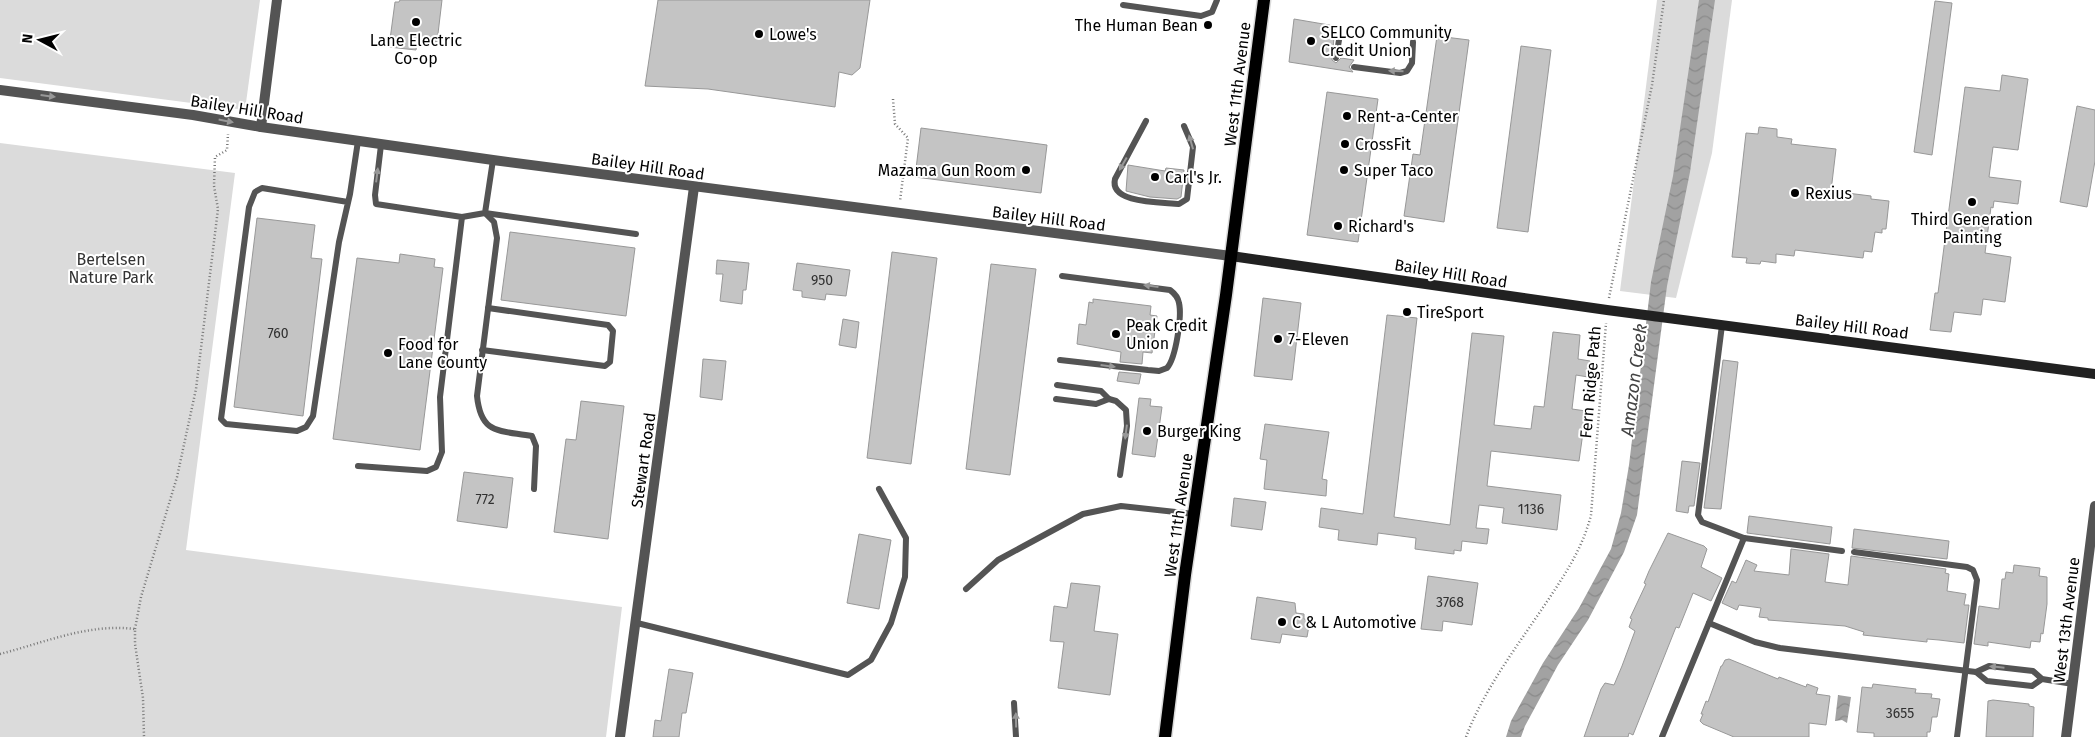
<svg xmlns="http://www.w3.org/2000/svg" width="2095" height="737" font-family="'Fira Sans',sans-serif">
	<defs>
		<pattern id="water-waves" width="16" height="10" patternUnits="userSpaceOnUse" patternTransform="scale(1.25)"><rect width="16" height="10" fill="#a2a2a2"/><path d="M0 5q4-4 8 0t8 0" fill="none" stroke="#8a8a8a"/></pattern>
	</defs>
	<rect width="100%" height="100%" fill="#fff"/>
	<!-- park -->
	<g fill="#dbdbdb">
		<polygon points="0,0 260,0 245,110 0,78"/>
		<polygon points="1657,0 1732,0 1712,153 1676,298 1620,291"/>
		<polygon points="0,143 235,173 186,550 622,607 606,737 0,737"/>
	</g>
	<!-- water -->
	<g fill="url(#water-waves)">
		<polygon points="1699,0 1715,0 1690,172 1667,286 1637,515 1624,552 1588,620 1558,665 1525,726 1521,737 1506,737 1511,721 1543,663 1579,608 1611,549 1621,513 1629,465 1651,282 1673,176"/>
		<polygon points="1838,695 1851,697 1847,723 1842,720 1835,721"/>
	</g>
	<!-- building -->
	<g fill="#c4c4c4" stroke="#989898">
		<polygon points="400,0 442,0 437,42 431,41 431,45 417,43 416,50 389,47 395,2 399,2"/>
		<polygon points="658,0 870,0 860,68 852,75 839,72 835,107 708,89 645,86"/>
		<polygon points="1935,1 1952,3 1932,155 1914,152"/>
		<polygon points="1294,19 1335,26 1332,60 1336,63 1341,58 1354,60 1349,67 1353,72 1289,62"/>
		<polygon points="1437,36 1469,40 1444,222 1404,216 1413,154 1420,155"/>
		<polygon points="1521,46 1551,50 1528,232 1497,228"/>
		<polygon points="2002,75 2028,79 2018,150 1993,147 1989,177 2021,181 2018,204 1994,201 1993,208 1991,207 1985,253 2011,257 2005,302 1983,299 1981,315 1954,312 1951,332 1930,330 1935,293 1938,293 1965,87 2000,91"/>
		<polygon points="1327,92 1378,99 1358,242 1307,235"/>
		<polygon points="2077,106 2095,110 2095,161 2087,207 2060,202"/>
		<polygon points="1759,127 1777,129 1777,137 1792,139 1791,144 1836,149 1831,191 1871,196 1871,199 1889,201 1886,229 1882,229 1882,233 1875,232 1872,252 1864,251 1863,258 1795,250 1794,256 1776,254 1776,263 1761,261 1760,264 1746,263 1747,258 1732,257 1746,133 1758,134"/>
		<polygon points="921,128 1047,145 1041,193 915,177"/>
		<polygon points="1128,165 1165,171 1166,168 1184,170 1181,197 1177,199 1150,197 1126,191"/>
		<polygon points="257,218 315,225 311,258 322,259 303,416 234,407"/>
		<polygon points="510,232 635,248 626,316 501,300"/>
		<polygon points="892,252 937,258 911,464 867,458"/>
		<polygon points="400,254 435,259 434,267 443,268 420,450 333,439 357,258 399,263"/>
		<polygon points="717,260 749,263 746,290 743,290 742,304 720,301 723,274 716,274"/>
		<polygon points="797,263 850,270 846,296 826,294 825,300 802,297 802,291 793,290"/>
		<polygon points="991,264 1036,269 1010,475 966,469"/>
		<polygon points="1263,298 1301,303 1292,380 1254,376"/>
		<polygon points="1093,299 1151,306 1150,315 1157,316 1152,353 1143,352 1142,364 1120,362 1121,352 1077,344 1079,324 1086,325 1089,302 1093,303"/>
		<polygon points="1387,315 1417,318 1394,517 1450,525 1472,333 1504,336 1494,425 1531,429 1534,406 1544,407 1553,332 1580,335 1578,359 1590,361 1588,377 1576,375 1572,409 1586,411 1579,461 1491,451 1487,486 1561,495 1557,530 1502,523 1504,508 1479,505 1476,528 1489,529 1487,544 1462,541 1461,551 1454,550 1454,554 1415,549 1416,538 1378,533 1377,545 1338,540 1339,530 1319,527 1321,508 1363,514"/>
		<polygon points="843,319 859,322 856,348 839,345"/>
		<polygon points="703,359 726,361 722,400 700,397"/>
		<polygon points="1723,360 1738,362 1721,509 1704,508"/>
		<polygon points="1119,372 1141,374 1139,384 1117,381"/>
		<polygon points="1139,398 1151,399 1150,406 1162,407 1155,457 1132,454"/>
		<polygon points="581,401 624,406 608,539 554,532 566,439 576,440"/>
		<polygon points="1265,424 1329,432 1322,479 1327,480 1326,496 1264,489 1267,460 1260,459"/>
		<polygon points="1682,461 1700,463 1694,506 1689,506 1688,513 1676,511"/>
		<polygon points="464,472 513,478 507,528 457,521"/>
		<polygon points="1234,498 1266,502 1262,530 1231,526"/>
		<polygon points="1749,516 1832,527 1830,544 1747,533"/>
		<polygon points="1854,529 1949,541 1947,559 1852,548"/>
		<polygon points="1668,533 1704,546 1707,549 1701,567 1722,578 1711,601 1693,593 1679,628 1676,627 1633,735 1629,733 1628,737 1584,737 1601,689 1605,683 1614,685 1622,666 1635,631 1629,627 1632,619 1630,618 1646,584 1644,583 1649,571"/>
		<polygon points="859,534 891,540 879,609 847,603"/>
		<polygon points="1791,549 1829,554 1825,582 1848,585 1851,556 1946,569 1945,573 1949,574 1947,591 1966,594 1964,605 1969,605 1964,643 1939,640 1927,639 1927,642 1863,635 1864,632 1845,626 1768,620 1768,618 1759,617 1761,608 1739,605 1737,610 1722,603 1732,581 1736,583 1746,560 1757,565 1754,571 1789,575"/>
		<polygon points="2014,565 2040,568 2039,576 2047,577 2047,604 2043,634 2041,633 2040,642 2031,641 2030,648 1988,642 1988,646 1974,644 1979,606 1999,609 2002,579 2005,579 2006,572 2013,573"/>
		<polygon points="1428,576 1478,583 1472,625 1443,621 1442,631 1421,629"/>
		<polygon points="1071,583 1100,586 1094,631 1118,634 1110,695 1058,688 1064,642 1050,641 1054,606 1067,608"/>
		<polygon points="1257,597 1295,603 1296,613 1304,614 1304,619 1310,620 1307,637 1282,634 1280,643 1251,639"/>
		<polygon points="1729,659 1778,679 1779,677 1806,687 1807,684 1818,688 1816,694 1830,696 1826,725 1809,723 1809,737 1734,737 1703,724 1700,721 1703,714 1701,714 1706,701 1708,702 1721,666 1722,666 1725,660"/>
		<polygon points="669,669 693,673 686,713 682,713 679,737 653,737 655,720 661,721"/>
		<polygon points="1873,684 1916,689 1915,693 1932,694 1931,698 1940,699 1937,717 1932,717 1930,732 1927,732 1927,737 1874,737 1874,733 1857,732 1862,687 1872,688"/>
		<polygon points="1993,700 2029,704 2029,706 2034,707 2033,737 1986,737 1988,701"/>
	</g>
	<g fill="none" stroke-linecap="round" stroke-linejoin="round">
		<defs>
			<polyline id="primary" points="1165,737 1185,575 1226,295 1264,0"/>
		</defs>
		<!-- primary casing -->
		<use href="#primary" stroke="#dbdbdb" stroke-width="15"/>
		<!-- path -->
		<g stroke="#767676" stroke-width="2.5" stroke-dasharray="1 2.5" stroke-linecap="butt">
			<polyline points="893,99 895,124 908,138 900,201"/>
			<polyline points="1609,298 1652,85 1664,0"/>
			<polyline points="135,629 141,597 177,477 196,389 218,209 214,186 215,157 227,150 228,134"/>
			<path d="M0 654C43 643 89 623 135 629V644L143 698 144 737"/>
			<path d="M1466 737C1485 687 1519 644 1548 600 1566 573 1583 547 1591 515L1606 323"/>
		</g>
		<!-- service -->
		<g stroke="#545454" stroke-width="6">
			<polyline points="1123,5 1201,16 1212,12 1217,0"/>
			<polyline points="1336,58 1339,40"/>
			<polyline points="1354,67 1400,73 1407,71 1412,63 1413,42"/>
			<path d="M1146 121 1115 179C1109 204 1162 202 1179 204L1187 199 1193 147 1184 126"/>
			<polyline points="348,202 262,188 255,192 249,207 221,419 226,424 297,431 306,427 313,416 339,242 350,194 358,141"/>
			<path d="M485 213 494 222 497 238 477 396C481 435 499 430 532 436L536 446 534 489"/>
			<polyline points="485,213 636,234"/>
			<polyline points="462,217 485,213 493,160"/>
			<polyline points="482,350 605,366 610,362 613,331 608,325 488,308"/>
			<path d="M1060 360 1148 370 1159 371 1167 368C1176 358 1182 316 1179 303 1178 297 1174 293 1170 290L1062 276"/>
			<polyline points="1057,385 1101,391 1109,399 1116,401 1126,410 1127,426 1120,475"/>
			<polyline points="1056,399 1096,404 1109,399"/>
			<polyline points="358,466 427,471 436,467 442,452 440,397 462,217 376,204 375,195 381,145"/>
			<polyline points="1744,538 1842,551"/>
			<polyline points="1854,552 1967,567 1973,570 1977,580 1957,737"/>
			<polyline points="966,589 998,560 1083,514 1121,506 1194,514"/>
			<polyline points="637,623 848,675 871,660 891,623 905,577 906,538 879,489"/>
			<polyline points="1709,623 1755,642 1780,648 1976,672"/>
			<polyline points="2042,679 2032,686 1987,681 1976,672 1989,666 2033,671 2042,679 2073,684"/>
			<polyline points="1014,703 1016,737"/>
			<polyline points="1662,737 1744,538 1702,522 1698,515 1722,325"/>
		</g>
		<!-- minor -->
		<polyline stroke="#545454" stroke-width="10" points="620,737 694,187"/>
		<!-- tertiary -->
		<g stroke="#545454" stroke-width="10">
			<polyline points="0,90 193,115 261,127 493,160 1231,256"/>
			<polyline points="261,127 277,0"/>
			<polyline points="2066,737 2095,506"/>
		</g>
		<!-- secondary -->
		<polyline stroke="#212121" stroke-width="10" points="1231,256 1607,310 2095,374"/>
		<!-- primary -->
		<use href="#primary" stroke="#000" stroke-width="12"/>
	</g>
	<!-- one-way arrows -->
	<defs><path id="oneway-solid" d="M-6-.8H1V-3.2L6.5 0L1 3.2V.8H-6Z" transform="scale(1.25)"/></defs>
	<g fill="#989898">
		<use href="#oneway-solid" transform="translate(1396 71) rotate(-179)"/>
		<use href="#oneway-solid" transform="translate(48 96) rotate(7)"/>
		<use href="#oneway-solid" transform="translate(226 121) rotate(11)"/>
		<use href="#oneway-solid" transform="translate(1191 142) rotate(-106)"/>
		<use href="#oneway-solid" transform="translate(1123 164) rotate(120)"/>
		<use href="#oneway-solid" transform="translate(377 175) rotate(-83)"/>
		<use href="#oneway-solid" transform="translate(1151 286) rotate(-173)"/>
		<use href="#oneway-solid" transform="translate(1108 366) rotate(7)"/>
		<use href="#oneway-solid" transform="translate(1126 432) rotate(97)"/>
		<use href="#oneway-solid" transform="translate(1997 667) rotate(-174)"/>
		<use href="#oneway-solid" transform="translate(1016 720) rotate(-91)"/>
	</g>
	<!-- markers -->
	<g fill="#000" stroke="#fff" stroke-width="2">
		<circle cx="416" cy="22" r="5"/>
		<circle cx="1208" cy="25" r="5"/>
		<circle cx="759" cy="34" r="5"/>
		<circle cx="1311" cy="41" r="5"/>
		<circle cx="1347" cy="116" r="5"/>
		<circle cx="1345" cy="144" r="5"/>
		<circle cx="1026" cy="170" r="5"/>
		<circle cx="1344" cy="170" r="5"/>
		<circle cx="1155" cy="177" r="5"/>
		<circle cx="1795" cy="193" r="5"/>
		<circle cx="1972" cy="202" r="5"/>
		<circle cx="1338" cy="226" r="5"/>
		<circle cx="1407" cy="312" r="5"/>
		<circle cx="1116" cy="334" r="5"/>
		<circle cx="1278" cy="339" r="5"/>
		<circle cx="388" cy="353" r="5"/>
		<circle cx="1147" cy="431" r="5"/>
		<circle cx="1282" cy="622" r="5"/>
	</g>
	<g text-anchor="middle" stroke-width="4" stroke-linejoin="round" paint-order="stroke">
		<!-- number labels -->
		<g font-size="14" fill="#313131">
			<text x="822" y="285">950</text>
			<text x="278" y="338">760</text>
			<text x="485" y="504">772</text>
			<text x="1531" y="514">1136</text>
			<text x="1450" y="607">3768</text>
			<text x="1900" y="718">3655</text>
		</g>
		<!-- poi labels -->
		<g font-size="16" fill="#000" stroke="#fff" text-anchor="start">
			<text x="1198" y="31" text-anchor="end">The Human Bean</text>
			<text x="1321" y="38">SELCO Community<tspan x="1321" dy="18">Credit Union</tspan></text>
			<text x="769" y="40">Lowe's</text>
			<text x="416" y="46" text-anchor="middle">Lane Electric<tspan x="416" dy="18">Co-op</tspan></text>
			<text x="1357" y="122">Rent-a-Center</text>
			<text x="1355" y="150">CrossFit</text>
			<text x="1016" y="176" text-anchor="end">Mazama Gun Room</text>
			<text x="1354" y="176">Super Taco</text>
			<text x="1165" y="183">Carl's Jr.</text>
			<text x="1805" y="199">Rexius</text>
			<text x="1972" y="225" text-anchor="middle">Third Generation<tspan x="1972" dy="18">Painting</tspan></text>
			<text x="1348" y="232">Richard's</text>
			<text x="1417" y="318">TireSport</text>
			<text x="1126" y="331">Peak Credit<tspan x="1126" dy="18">Union</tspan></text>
			<text x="1288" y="345">7-Eleven</text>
			<text x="398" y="350">Food for<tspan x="398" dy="18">Lane County</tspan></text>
			<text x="1157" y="437">Burger King</text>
			<text x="1292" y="628">C &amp; L Automotive</text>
		</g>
		<!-- street labels -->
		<g font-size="16" fill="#000" stroke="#fff">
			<text transform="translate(1237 84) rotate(-83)" y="6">West 11th Avenue</text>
			<text transform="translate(247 109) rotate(9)" y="6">Bailey Hill Road</text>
			<text transform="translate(648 166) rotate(8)" y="6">Bailey Hill Road</text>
			<text transform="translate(1049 218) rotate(7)" y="6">Bailey Hill Road</text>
			<text transform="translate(1451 273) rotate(9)" y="6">Bailey Hill Road</text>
			<text transform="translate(1852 326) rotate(7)" y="6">Bailey Hill Road</text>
			<text transform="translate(1590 382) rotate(-85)" y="6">Fern Ridge Path</text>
			<text transform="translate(643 460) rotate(-82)" y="6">Stewart Road</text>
			<text transform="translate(1178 515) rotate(-82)" y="6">West 11th Avenue</text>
			<text transform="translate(2066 620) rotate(-83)" y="6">West 13th Avenue</text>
		</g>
		<!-- park labels -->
		<g font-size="16" fill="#323232" stroke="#fff">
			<text x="111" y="265">Bertelsen<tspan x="111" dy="18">Nature Park</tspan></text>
		</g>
		<!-- water labels -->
		<g font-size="18" font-style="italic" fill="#434343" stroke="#fff">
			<text transform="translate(1634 380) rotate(-83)" y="6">Amazon Creek</text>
		</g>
	</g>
	<!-- north arrow -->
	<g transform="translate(40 40) rotate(277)" stroke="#ffffff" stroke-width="4" paint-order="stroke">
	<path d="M0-4L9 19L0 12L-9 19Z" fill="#000000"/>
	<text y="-8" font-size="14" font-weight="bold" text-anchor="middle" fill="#000000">N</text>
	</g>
</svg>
